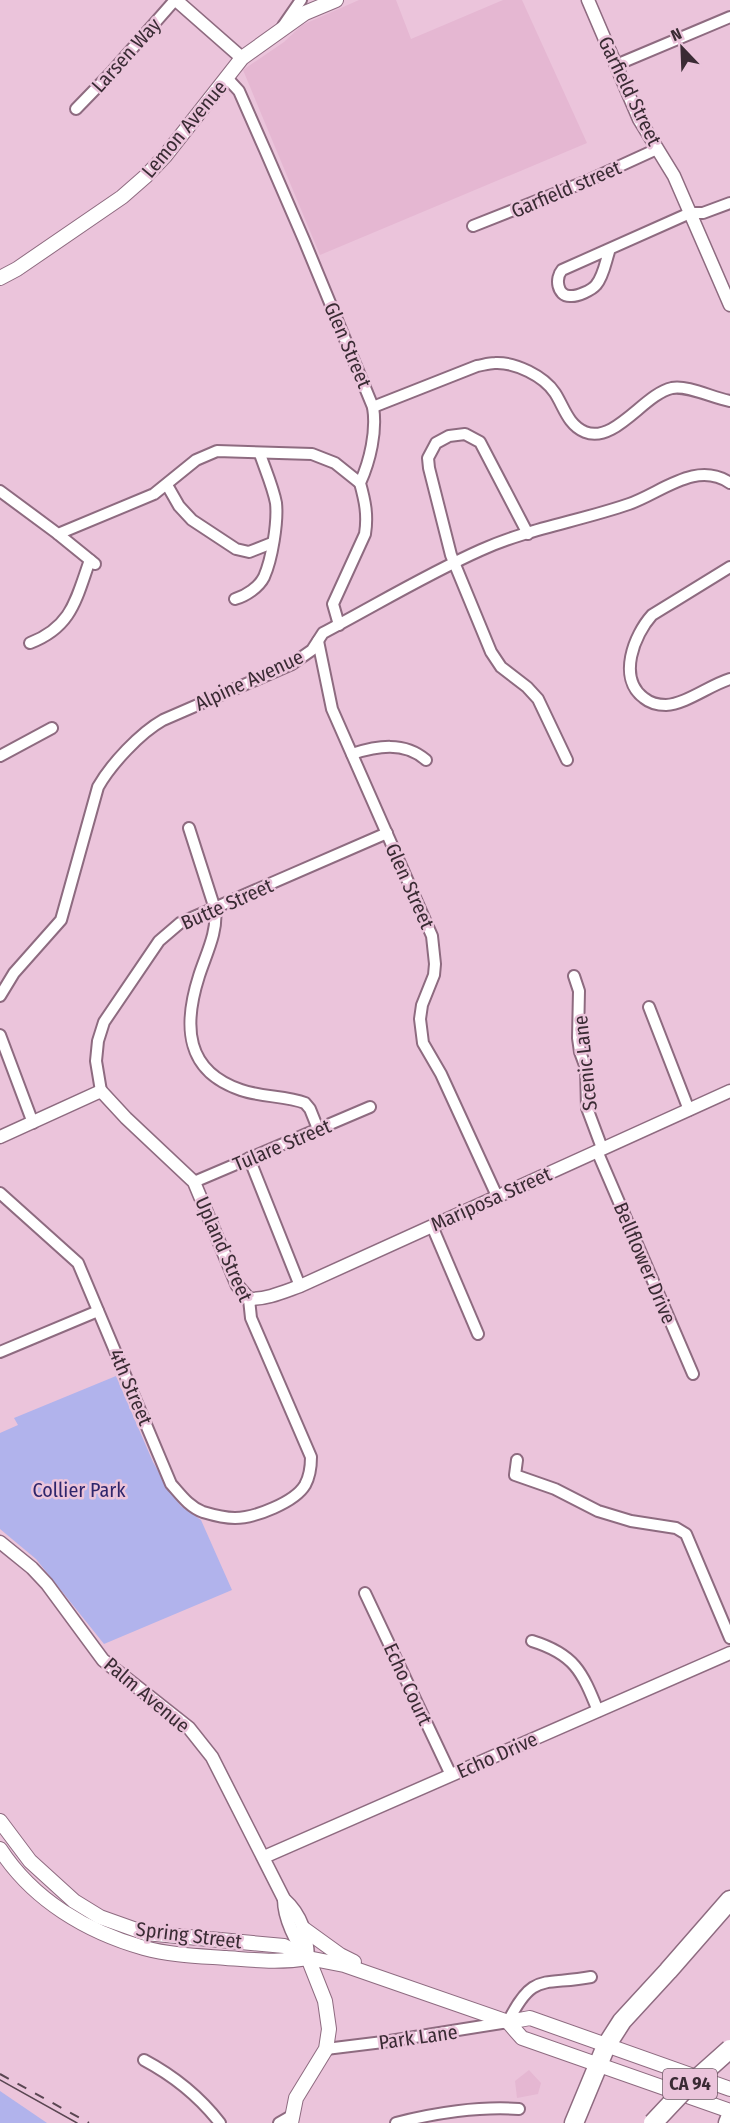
<svg xmlns="http://www.w3.org/2000/svg" width="730" height="2123" font-family="'Fira Sans Condensed',sans-serif">
	<rect width="100%" height="100%" fill="#ebc4db"/>
	<!-- built -->
	<g fill="#e5b7d2">
		<polygon points="359,0 396,0 411,39 503,0 522,0 587,143 320,255 243,70 284,42 302,25"/>
		<polygon points="529,2070 541,2083 538,2094 517,2098 515,2081"/>
	</g>
	<!-- green -->
	<g fill="#b1b3ec">
		<polygon points="116,1376 153,1462 169,1490 181,1506 201,1520 232,1590 104,1644 36,1559 0,1529 0,1433 18,1425 14,1418"/>
		<polygon points="0,2091 47,2123 0,2123"/>
	</g>
	<g fill="none" stroke-linecap="round" stroke-linejoin="round">
		<defs>
			<g id="minor">
				<polyline points="283,26 301,0"/>
				<polyline points="616,65 730,17"/>
				<path d="M227 78 239 91 265 150 304 240 373 407C377 431 370 461 360 483 365 501 368 515 365 534L333 604 339 625"/>
				<polyline points="76,109 109,75 175,0"/>
				<polyline points="473,226 587,181 657,149"/>
				<path d="M610 249C606 259 604 276 596 285 592 290 577 297 570 296 557 296 555 278 562 270L690 213H703L730 203"/>
				<path d="M373 407 477 366C483 365 489 363 495 363 515 362 544 376 555 393 564 407 568 425 585 432 615 444 644 394 672 388 688 385 713 398 730 401"/>
				<polyline points="167,485 179,506 192,520 236,549 249,552 272,543"/>
				<polyline points="0,491 58,534 154,494 196,460 217,451 312,454 335,463 360,483"/>
				<polyline points="58,534 95,564"/>
				<polyline points="528,534 480,442 465,434 449,436 436,443 428,458 429,468 451,555 491,652 501,667 527,687 538,699 567,760"/>
				<path d="M730 567 652 615C634 635 617 678 644 698 650 703 658 705 666 705 686 704 710 685 730 679"/>
				<path d="M235 599C246 596 259 587 264 577 272 559 278 522 276 503 273 487 265 469 260 454"/>
				<polyline points="318,641 332,709 432,936 435,964 434,975 422,1005 420,1019 423,1043 441,1074 497,1196"/>
				<path d="M30 643C72 627 76 599 90 560"/>
				<path d="M352 754C377 746 404 741 426 760"/>
				<polyline points="0,756 52,728"/>
				<path d="M189 828 215 909C218 932 206 954 199 976 183 1026 185 1071 241 1090 261 1097 287 1096 305 1103L310 1109 318 1129"/>
				<polyline points="574,976 579,991 578,1038 580,1052 586,1068 587,1108 602,1148"/>
				<path d="M0 996 14 973 61 920 98 787C111 764 140 733 163 720L292 664 312 650 323 633C376 605 427 574 481 550 527 529 580 521 629 504 661 493 696 460 730 483"/>
				<polyline points="649,1007 689,1110"/>
				<polyline points="0,1035 33,1123"/>
				<polyline points="101,1091 96,1061 98,1041 104,1022 159,941 180,923 387,833"/>
				<polyline points="597,1151 693,1374"/>
				<polyline points="249,1158 300,1286"/>
				<polyline points="194,1182 370,1107"/>
				<path d="M0 1193 78 1263 171 1484C180 1494 189 1507 203 1512 213 1515 224 1518 235 1518 255 1518 295 1502 305 1485 310 1476 311 1466 311 1457L251 1318 249 1299"/>
				<polyline points="432,1226 478,1334"/>
				<polyline points="0,1352 98,1311"/>
				<polyline points="517,1460 515,1475 555,1489 598,1511 631,1521 676,1528 686,1534 730,1638"/>
				<polyline points="365,1593 451,1775"/>
				<path d="M532 1641C574 1654 582 1671 598 1711"/>
				<path d="M326 2049 383 2042 508 2022C533 1971 543 1986 591 1977"/>
				<path d="M144 2060C174 2076 199 2096 220 2123"/>
				<polyline points="279,2123 293,2115"/>
				<path d="M396 2123C433 2113 481 2106 519 2109"/>
			</g>
			<g id="tertiary">
				<polyline points="176,0 242,58"/>
				<polyline points="588,0 639,119 674,176 730,305"/>
				<path d="M0 1137 101 1091 126 1118 194 1182 237 1285 249 1299C268 1299 283 1292 300 1286L730 1091"/>
				<path d="M0 1542 32 1568 47 1584 103 1660 189 1728 212 1757 284 1899C302 1915 307 1935 308 1958"/>
				<polyline points="264,1857 730,1653"/>
				<path d="M284 1899C284 1919 296 1942 308 1958"/>
			</g>
			<g id="secondary">
				<polyline points="0,278 17,269 122,197 146,176 165,156 242,58 305,13 336,0"/>
				<polyline points="0,1821 30,1861 74,1901 100,1917 145,1933 284,1946 308,1958 344,1965 508,2022 522,2038 730,2111"/>
				<path d="M0 1849C33 1900 87 1932 144 1948 170 1955 199 1956 226 1958 255 1960 279 1963 308 1958"/>
				<polyline points="304,1929 340,1955 354,1962"/>
				<polyline points="508,2022 530,2018 730,2089"/>
				<polyline points="291,2123 296,2098 326,2049 329,2029 325,2001 308,1958"/>
			</g>
			<g id="motorway">
				<polyline points="574,2123 606,2046 622,2021 668,1971 730,1900"/>
				<polyline points="728,2123 730,2118"/>
			</g>
		</defs>
		<!-- minor casing -->
		<use href="#minor" stroke="#8e6b80" stroke-width="14"/>
		<!-- tertiary casing -->
		<use href="#tertiary" stroke="#8e6b80" stroke-width="15"/>
		<!-- secondary casing -->
		<use href="#secondary" stroke="#8e6b80" stroke-width="16"/>
		<!-- motorway casing -->
		<use href="#motorway" stroke="#8e6b80" stroke-width="21"/>
		<!-- minor -->
		<use href="#minor" stroke="#fff" stroke-width="10"/>
		<!-- tertiary -->
		<use href="#tertiary" stroke="#fff" stroke-width="12"/>
		<!-- secondary -->
		<use href="#secondary" stroke="#fff" stroke-width="14"/>
		<!-- motorway -->
		<use href="#motorway" stroke="#fff" stroke-width="18"/>
		<!-- tram -->
		<polyline stroke="#5a4652" stroke-width="1.5" points="0,2080 77,2123"/>
		<!-- rail -->
		<polyline stroke="#5a4652" stroke-width="2" stroke-dasharray="10 10" stroke-linecap="butt" points="0,2074 89,2123"/>
		<defs>
			<polyline id="motorway-bridge" points="653,2123 684,2090 730,2049"/>
		</defs>
		<!-- motorway-bridge casing -->
		<use href="#motorway-bridge" stroke="#8e6b80" stroke-width="21" stroke-linecap="butt"/>
		<!-- motorway-bridge -->
		<use href="#motorway-bridge" stroke="#fff" stroke-width="18"/>
	</g>
	<g text-anchor="middle" stroke-width="5" stroke-linejoin="round" paint-order="stroke">
		<!-- shield labels -->
		<rect fill="#ebc4db" stroke="#6f5966" stroke-width="1.5" x="663" y="2069" width="54" height="30" rx="4.5"/>
		<g font-size="18" font-weight="bold" fill="#3a2b34">
			<text x="690" y="2090">CA 94</text>
		</g>
		<!-- street labels -->
		<g font-size="20" fill="#3a2b34" stroke="#ebc4db">
			<text transform="translate(126 55) rotate(-48)" y="7">Larsen Way</text>
			<text transform="translate(630 91) rotate(64)" y="7">Garfield Street</text>
			<text transform="translate(184 129) rotate(-50)" y="7">Lemon Avenue</text>
			<text transform="translate(566 189) rotate(-23)" y="7">Garfield street</text>
			<text transform="translate(348 345) rotate(67)" y="7">Glen Street</text>
			<text transform="translate(249 680) rotate(-25)" y="7">Alpine Avenue</text>
			<text transform="translate(410 886) rotate(66)" y="7">Glen Street</text>
			<text transform="translate(227 904) rotate(-24)" y="7">Butte Street</text>
			<text transform="translate(585 1063) rotate(-96)" y="7">Scenic Lane</text>
			<text transform="translate(282 1145) rotate(-23)" y="7">Tulare Street</text>
			<text transform="translate(491 1199) rotate(-24)" y="7">Mariposa Street</text>
			<text transform="translate(224 1249) rotate(66)" y="7">Upland Street</text>
			<text transform="translate(645 1263) rotate(67)" y="7">Bellflower Drive</text>
			<text transform="translate(131 1387) rotate(67)" y="7">4th Street</text>
			<text transform="translate(408 1684) rotate(65)" y="7">Echo Court</text>
			<text transform="translate(147 1695) rotate(40)" y="7">Palm Avenue</text>
			<text transform="translate(497 1755) rotate(-24)" y="7">Echo Drive</text>
			<text transform="translate(189 1935) rotate(7)" y="7">Spring Street</text>
			<text transform="translate(418 2037) rotate(-8)" y="7">Park Lane</text>
		</g>
		<!-- park labels -->
		<g font-size="20" fill="#2e256b" stroke="#ebc4db">
			<text x="79" y="1497">Collier Park</text>
		</g>
	</g>
	<!-- north arrow -->
	<g transform="translate(682 48) rotate(337)" stroke="#ebc4db" stroke-width="4.5" paint-order="stroke">
	<path d="M0-4.5L10 22L0 15L-10 22Z" fill="#3a2b34"/>
	<text y="-9" font-size="16" font-weight="bold" text-anchor="middle" fill="#3a2b34">N</text>
	</g>
</svg>
